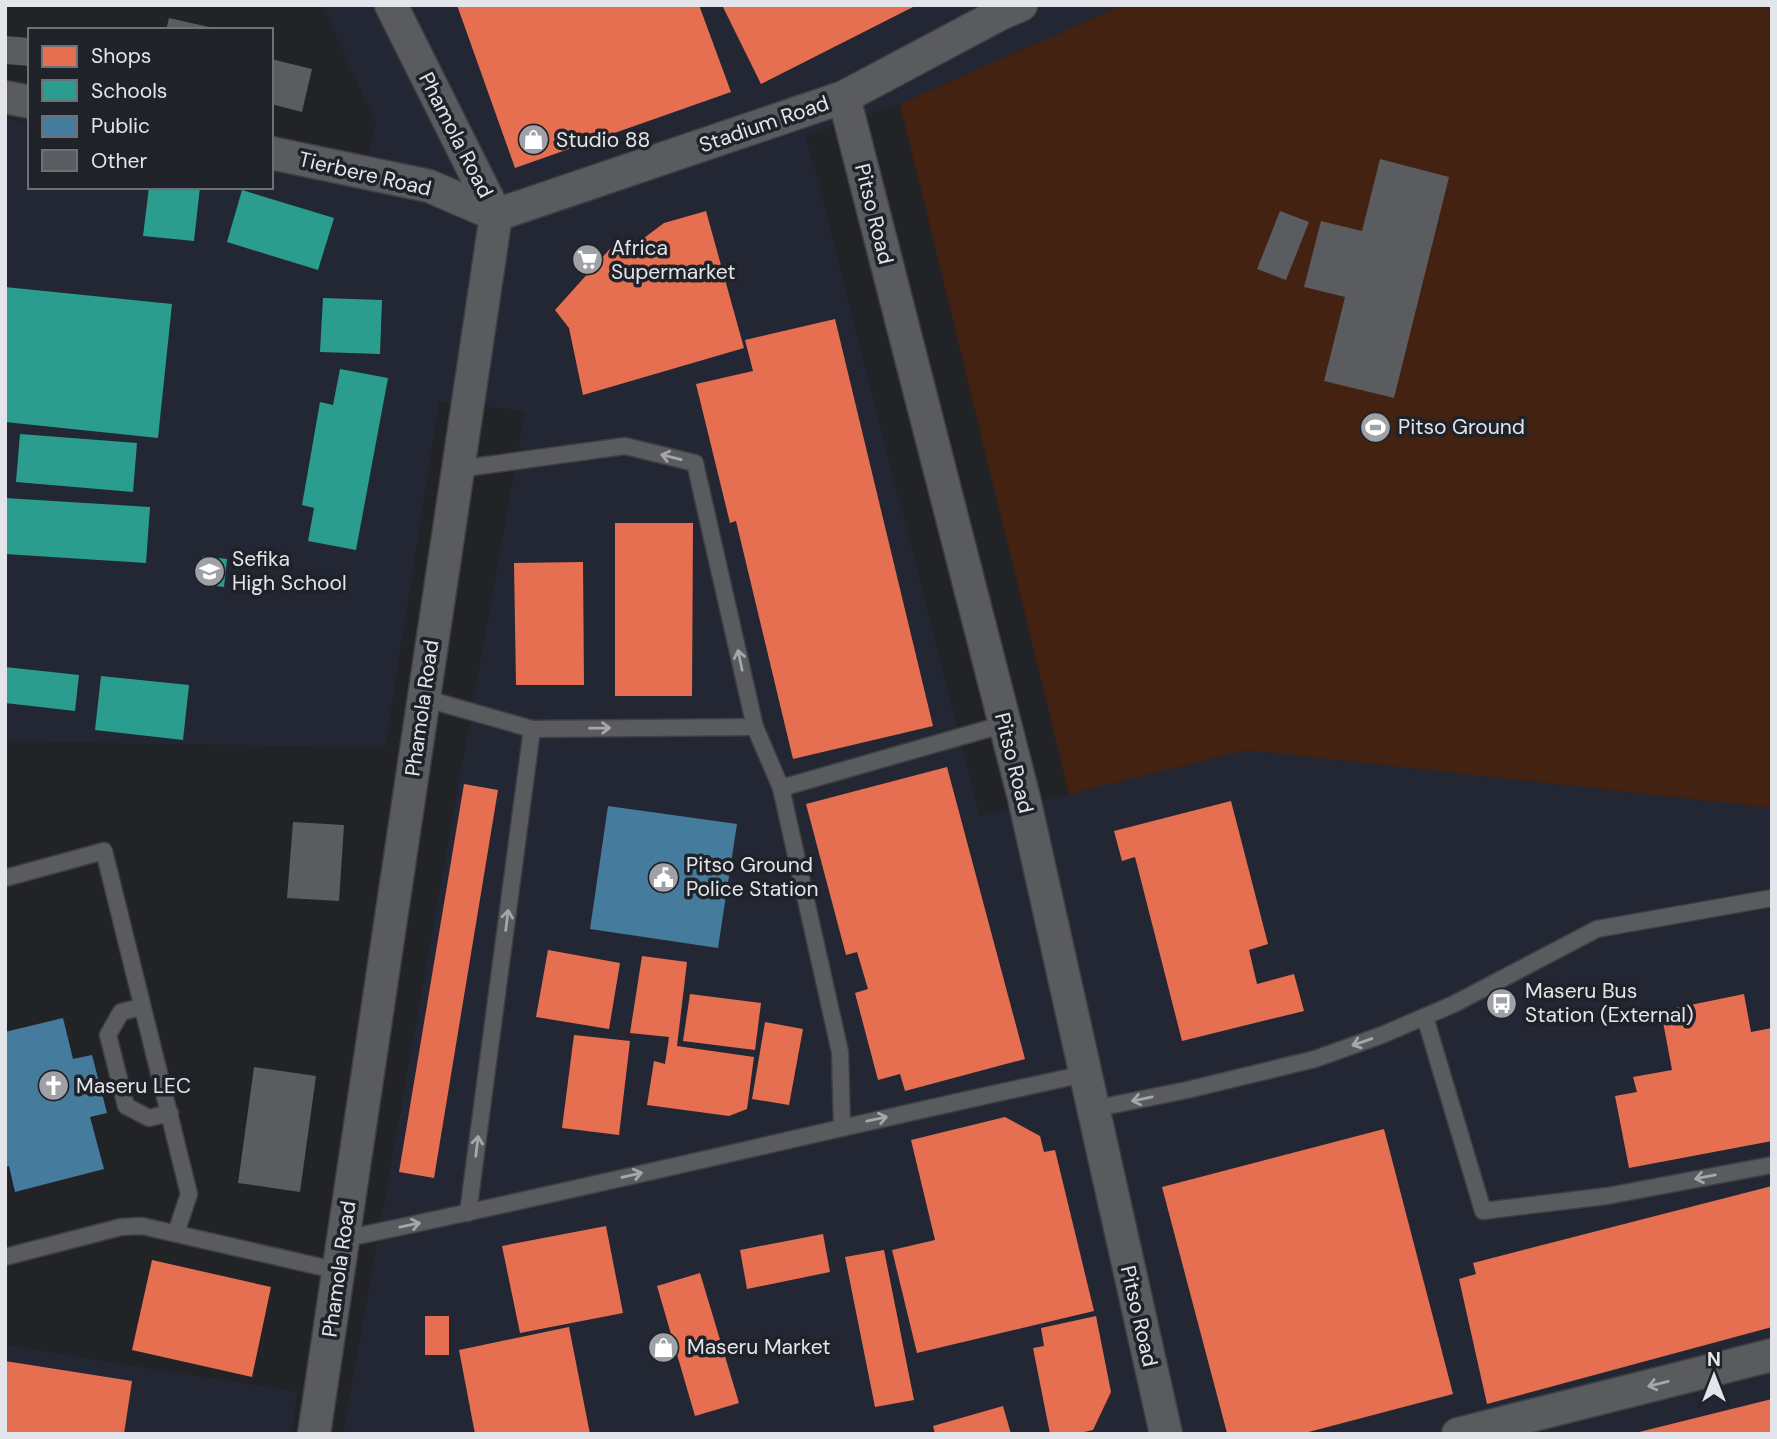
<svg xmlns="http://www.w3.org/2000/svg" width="1777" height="1439" font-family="'DM Sans',sans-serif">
	<rect width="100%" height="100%" fill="#212327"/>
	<!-- built -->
	<g fill="#232733">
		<polygon points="322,5 1123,5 900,104 806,136 980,816 1247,750 1772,808 1772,1434 343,1434 525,411 439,402 385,748 5,741 5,118 30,123 30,187 271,187 271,169 361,186 376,124"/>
		<polygon points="5,1345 298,1392 291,1434 5,1434"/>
	</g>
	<!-- green -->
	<polygon fill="#432211" points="1123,5 1772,5 1772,808 1247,750 1069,794 900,104"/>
	<!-- shops -->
	<g fill="#e76f51">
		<polygon points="457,5 699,5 731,92 515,168"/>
		<polygon points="722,5 917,5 761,84"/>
		<polygon points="706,211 744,348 583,395 569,328 555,310 617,241 628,250 664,223"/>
		<polygon points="835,319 933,726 793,759 736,521 730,523 696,384 753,371 745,340"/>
		<polygon points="615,523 693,523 692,696 615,696"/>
		<polygon points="583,562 584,685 516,685 514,563"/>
		<polygon points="947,767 1025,1059 905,1091 900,1074 878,1080 855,993 868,989 857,952 846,955 806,804"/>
		<polygon points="464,784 498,790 434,1178 399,1172"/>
		<polygon points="1231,801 1268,944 1249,950 1257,984 1294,974 1304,1011 1182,1041 1135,857 1122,861 1114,831"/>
		<polygon points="548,950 620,963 609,1029 536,1017"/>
		<polygon points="642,956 687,962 677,1046 754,1057 747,1109 729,1116 647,1105 654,1061 665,1064 669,1037 630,1033"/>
		<polygon points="690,994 761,1003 755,1050 683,1041"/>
		<polygon points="1744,994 1751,1032 1772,1028 1772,1141 1629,1168 1615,1096 1637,1092 1633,1077 1672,1070 1661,1011"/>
		<polygon points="765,1022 803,1029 789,1105 752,1099"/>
		<polygon points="574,1035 630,1041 619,1135 562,1128"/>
		<polygon points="1005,1117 1040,1136 1044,1152 1055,1150 1094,1311 917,1353 892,1250 935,1240 911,1140"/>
		<polygon points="1384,1129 1453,1394 1301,1434 1227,1433 1162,1187"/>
		<polygon points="1772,1186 1772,1327 1487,1404 1459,1279 1476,1274 1473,1263"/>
		<polygon points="606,1226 623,1313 520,1333 502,1246"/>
		<polygon points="823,1234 830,1272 747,1289 740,1250"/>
		<polygon points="884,1250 914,1400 875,1407 845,1257"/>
		<polygon points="152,1260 271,1287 252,1377 132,1350"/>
		<polygon points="700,1273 739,1403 695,1416 657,1286"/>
		<rect x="425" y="1316" width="24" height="39"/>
		<polygon points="1096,1316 1111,1392 1093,1430 1075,1434 1050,1434 1033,1348 1044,1346 1041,1328"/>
		<polygon points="569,1327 590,1434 475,1434 459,1350"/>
		<polygon points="5,1361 132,1381 124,1434 5,1434"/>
		<polygon points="1772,1399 1772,1434 1635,1434 1635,1433"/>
		<polygon points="1003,1406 1011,1434 935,1434 933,1426"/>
	</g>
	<!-- schools -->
	<g fill="#2a9d8f">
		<polygon points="149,187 200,187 194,241 143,236"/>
		<polygon points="242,190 334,218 318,270 227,242"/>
		<polygon points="5,287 172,304 158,438 5,422"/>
		<polygon points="323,298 382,300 380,354 320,352"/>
		<polygon points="340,369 388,378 356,550 308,541 314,508 302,505 320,402 333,405"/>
		<polygon points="20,434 137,443 133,492 16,482"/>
		<polygon points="5,498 150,507 146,563 5,554"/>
		<polygon points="203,556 227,559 224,587 200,584"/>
		<polygon points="5,667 79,675 75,711 5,703"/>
		<polygon points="101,676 189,685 183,740 95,730"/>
	</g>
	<!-- public -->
	<g fill="#457b9d">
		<polygon points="608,806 737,824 718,948 590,929"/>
		<polygon points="63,1018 73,1059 92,1055 107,1113 90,1117 104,1169 15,1192 9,1166 5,1167 5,1032"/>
	</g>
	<!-- building -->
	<g fill="#5a5c5f">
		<polygon points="169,18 218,29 218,30 166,30"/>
		<polygon points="5,36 30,38 30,66 5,64"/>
		<polygon points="271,59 312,69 302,112 271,104"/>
		<polygon points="1380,159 1449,177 1394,398 1324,381 1345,297 1304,287 1321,221 1362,231"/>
		<polygon points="1280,211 1309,222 1286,280 1257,269"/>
		<polygon points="293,822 344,825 339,901 287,898"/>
		<polygon points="254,1067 316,1076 300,1192 238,1183"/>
	</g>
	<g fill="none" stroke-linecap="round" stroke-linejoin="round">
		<defs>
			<g id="service">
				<polyline points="458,469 625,446 695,463 755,727 781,788 840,1052 842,1126"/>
				<polyline points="423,698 532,729 755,727"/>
				<polyline points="781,788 1005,724"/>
				<polyline points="5,878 104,851 189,1194 176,1233"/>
				<polyline points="142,1007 121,1012 108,1035 126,1106 149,1118 170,1113"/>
				<polyline points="1425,1017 1483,1211 1607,1196 1772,1165"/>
				<polyline points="1093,1109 1187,1090 1315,1059 1382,1035 1454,1004 1597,929 1772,898"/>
				<polyline points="468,1213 532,729"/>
				<path d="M343 1239C591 1188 837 1127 1085 1074"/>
				<polyline points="5,1257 121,1227 142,1226 339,1271"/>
			</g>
			<g id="minor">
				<polyline points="5,97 30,102"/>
				<polyline points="844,97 1024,798 1166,1434"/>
				<polyline points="271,153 429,186 496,215 844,97 1000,14 1021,5"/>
				<polyline points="314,1434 496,215 391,5"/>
				<polyline points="1458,1434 1772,1355"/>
			</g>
		</defs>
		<!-- service casing -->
		<use href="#service" stroke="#3e3f43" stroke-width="19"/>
		<!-- minor casing -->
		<use href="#minor" stroke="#3e3f43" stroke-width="35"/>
		<!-- service -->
		<use href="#service" stroke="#5a5b5e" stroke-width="16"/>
		<!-- minor -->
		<use href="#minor" stroke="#5a5b5e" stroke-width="32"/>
	</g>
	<!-- one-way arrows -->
	<defs><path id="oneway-shaft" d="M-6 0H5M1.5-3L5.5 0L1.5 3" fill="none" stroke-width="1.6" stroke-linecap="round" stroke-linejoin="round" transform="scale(1.75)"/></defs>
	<g stroke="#a5a7ab">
		<use href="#oneway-shaft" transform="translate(671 457) rotate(-166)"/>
		<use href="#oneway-shaft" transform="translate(740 660) rotate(-102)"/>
		<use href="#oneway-shaft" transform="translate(600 728) rotate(-1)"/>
		<use href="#oneway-shaft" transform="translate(507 920) rotate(-83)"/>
		<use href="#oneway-shaft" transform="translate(1362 1042) rotate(161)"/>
		<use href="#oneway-shaft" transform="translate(1142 1099) rotate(168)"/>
		<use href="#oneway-shaft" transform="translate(877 1119) rotate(-12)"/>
		<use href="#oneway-shaft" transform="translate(477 1146) rotate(-83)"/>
		<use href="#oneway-shaft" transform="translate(632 1175) rotate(-13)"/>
		<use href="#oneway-shaft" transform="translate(1705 1177) rotate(169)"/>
		<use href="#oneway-shaft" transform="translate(410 1225) rotate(-12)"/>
		<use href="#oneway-shaft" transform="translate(1658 1384) rotate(166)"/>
	</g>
	<!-- icons -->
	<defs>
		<symbol id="shop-disc" viewBox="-11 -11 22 22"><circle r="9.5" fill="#9fa1a6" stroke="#1f2229"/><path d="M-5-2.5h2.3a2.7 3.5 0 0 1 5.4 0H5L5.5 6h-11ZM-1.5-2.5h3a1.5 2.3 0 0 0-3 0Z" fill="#fff"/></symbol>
		<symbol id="supermarket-disc" viewBox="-11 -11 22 22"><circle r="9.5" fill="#9fa1a6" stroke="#1f2229"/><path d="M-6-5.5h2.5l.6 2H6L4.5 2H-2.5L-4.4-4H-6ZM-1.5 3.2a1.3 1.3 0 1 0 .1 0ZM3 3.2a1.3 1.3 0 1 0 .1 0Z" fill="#fff"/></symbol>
		<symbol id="stadium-disc" viewBox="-11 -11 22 22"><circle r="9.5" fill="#9fa1a6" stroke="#1f2229"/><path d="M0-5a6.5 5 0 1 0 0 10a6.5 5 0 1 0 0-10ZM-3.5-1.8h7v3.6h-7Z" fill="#fff"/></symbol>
		<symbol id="school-disc" viewBox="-11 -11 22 22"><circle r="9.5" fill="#9fa1a6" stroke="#1f2229"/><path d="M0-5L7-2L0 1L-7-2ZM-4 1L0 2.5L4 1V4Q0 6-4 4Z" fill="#fff"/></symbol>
		<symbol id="civic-disc" viewBox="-11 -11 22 22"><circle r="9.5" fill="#9fa1a6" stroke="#1f2229"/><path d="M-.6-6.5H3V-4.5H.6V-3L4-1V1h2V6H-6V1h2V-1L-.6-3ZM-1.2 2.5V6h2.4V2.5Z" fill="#fff"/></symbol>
		<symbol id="bus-disc" viewBox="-11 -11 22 22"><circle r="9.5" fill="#9fa1a6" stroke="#1f2229"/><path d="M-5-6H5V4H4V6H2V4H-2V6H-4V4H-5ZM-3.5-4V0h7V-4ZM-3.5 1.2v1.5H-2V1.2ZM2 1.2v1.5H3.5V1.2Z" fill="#fff"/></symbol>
		<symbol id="church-disc" viewBox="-11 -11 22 22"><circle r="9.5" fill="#9fa1a6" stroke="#1f2229"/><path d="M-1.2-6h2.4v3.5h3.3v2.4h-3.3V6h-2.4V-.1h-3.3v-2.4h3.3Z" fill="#fff"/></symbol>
	</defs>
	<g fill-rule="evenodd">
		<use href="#shop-disc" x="516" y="122" width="35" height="35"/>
		<use href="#supermarket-disc" x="570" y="242" width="35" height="35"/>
		<use href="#stadium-disc" x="1358" y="410" width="35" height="35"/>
		<use href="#school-disc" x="192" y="554" width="35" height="35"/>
		<use href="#civic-disc" x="646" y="860" width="35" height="35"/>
		<use href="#bus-disc" x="1484" y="986" width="35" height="35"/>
		<use href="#church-disc" x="36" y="1068" width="35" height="35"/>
		<use href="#shop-disc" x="646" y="1330" width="35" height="35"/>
	</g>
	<g text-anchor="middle" stroke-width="7" stroke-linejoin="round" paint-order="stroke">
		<!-- street labels -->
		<g font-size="21" fill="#e3e5ea" stroke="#1f2229">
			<text transform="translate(764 124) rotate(-19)" y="7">Stadium Road</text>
			<text transform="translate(456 135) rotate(63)" y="7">Phamola Road</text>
			<text transform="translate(365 174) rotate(13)" y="7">Tierbere Road</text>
			<text transform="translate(874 214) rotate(76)" y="7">Pitso Road</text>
			<text transform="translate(422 708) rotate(-82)" y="7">Phamola Road</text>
			<text transform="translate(1014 763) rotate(76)" y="7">Pitso Road</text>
			<text transform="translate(339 1269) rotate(-82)" y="7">Phamola Road</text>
			<text transform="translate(1139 1316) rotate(77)" y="7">Pitso Road</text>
		</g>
		<!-- poi labels -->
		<g font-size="21" fill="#e3e5ea" stroke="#1f2229" text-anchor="start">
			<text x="556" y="147">Studio 88</text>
			<text x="611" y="255">Africa<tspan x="611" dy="24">Supermarket</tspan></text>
			<text x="1398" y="434">Pitso Ground</text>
			<text x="232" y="566">Sefika<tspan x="232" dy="24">High School</tspan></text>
			<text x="686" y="872">Pitso Ground<tspan x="686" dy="24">Police Station</tspan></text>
			<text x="1525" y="998">Maseru Bus<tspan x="1525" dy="24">Station (External)</tspan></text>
			<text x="76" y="1093">Maseru LEC</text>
			<text x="687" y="1354">Maseru Market</text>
		</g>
	</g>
	<!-- border -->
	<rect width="1777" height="1439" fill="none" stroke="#e3e5ea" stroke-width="14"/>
	<!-- legend -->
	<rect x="28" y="28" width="245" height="161" fill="#1f2229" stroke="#6d7076" stroke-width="2"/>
	<rect x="42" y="46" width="35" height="21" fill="#e76f51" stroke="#6d7076" stroke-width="2"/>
	<text x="91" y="63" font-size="21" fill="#e3e5ea">Shops</text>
	<rect x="42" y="80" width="35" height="21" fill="#2a9d8f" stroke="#6d7076" stroke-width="2"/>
	<text x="91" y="98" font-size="21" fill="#e3e5ea">Schools</text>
	<rect x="42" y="116" width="35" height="21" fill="#457b9d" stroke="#6d7076" stroke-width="2"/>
	<text x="91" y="133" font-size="21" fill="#e3e5ea">Public</text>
	<rect x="42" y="150" width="35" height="21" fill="#5a5c5f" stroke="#6d7076" stroke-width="2"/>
	<text x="91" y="168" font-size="21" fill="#e3e5ea">Other</text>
	<!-- north arrow -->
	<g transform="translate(1714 1376)" stroke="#1f2229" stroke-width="5" paint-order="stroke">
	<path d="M0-5L12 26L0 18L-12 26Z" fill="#e3e5ea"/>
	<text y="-10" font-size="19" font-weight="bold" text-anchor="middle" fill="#e3e5ea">N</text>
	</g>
</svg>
